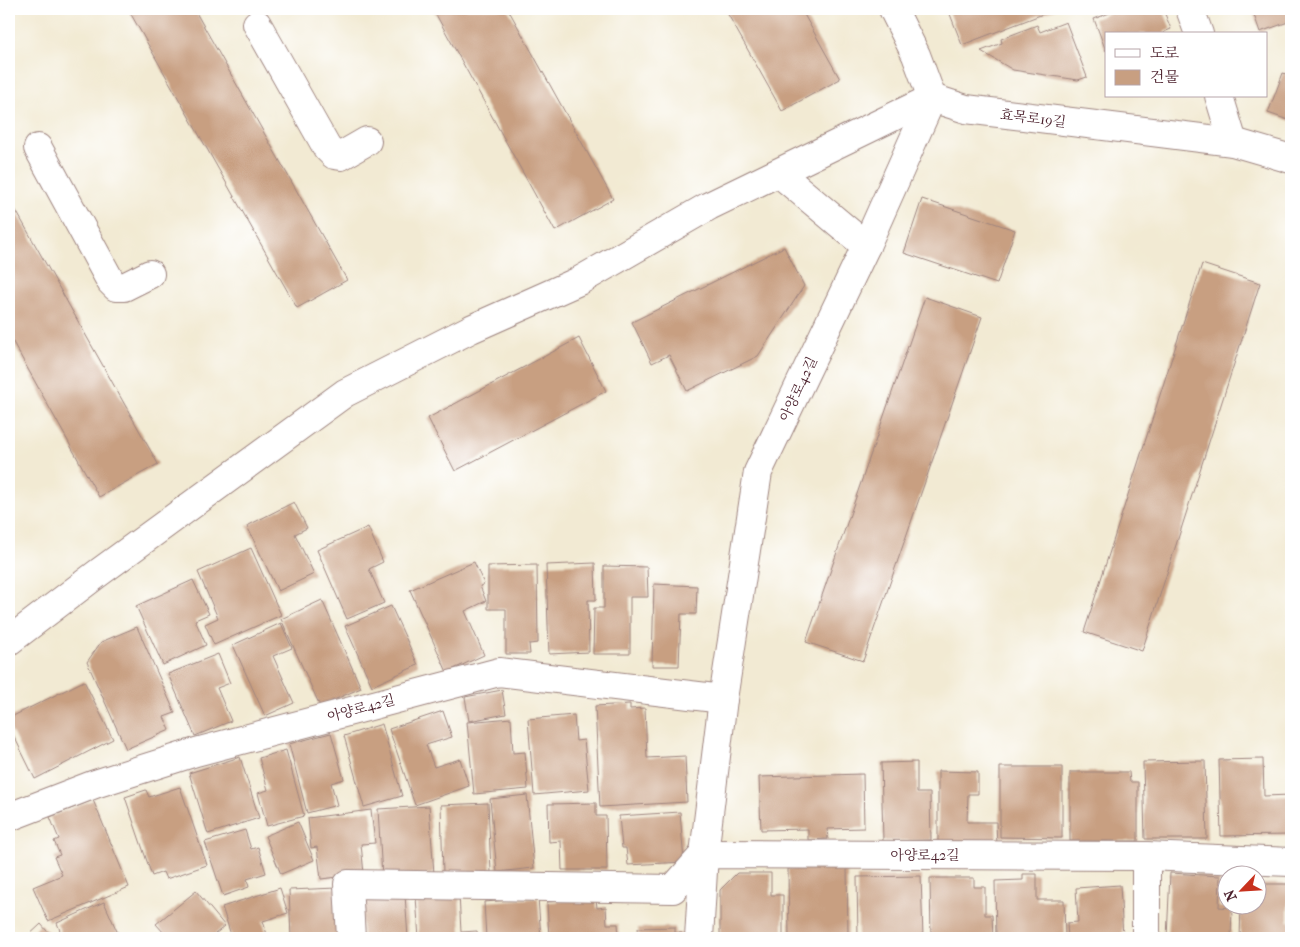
<svg xmlns="http://www.w3.org/2000/svg" width="1300" height="947" font-family="'IM FELL French Canon','Noto Serif KR',serif">
	<rect width="100%" height="100%" fill="#fff"/>
	<filter id="ink" filterUnits="userSpaceOnUse"><feTurbulence type="fractalNoise" baseFrequency=".02" numOctaves="2"/><feDisplacementMap in="SourceGraphic" scale="10" xChannelSelector="R" yChannelSelector="G"/><feConvolveMatrix kernelMatrix="1 2 1 2 8 2 1 2 1" color-interpolation-filters="sRGB"/></filter>
	<filter id="wash" filterUnits="userSpaceOnUse"><feTurbulence type="fractalNoise" baseFrequency=".0096" numOctaves="4" result="noise"/><feDisplacementMap in="SourceGraphic" scale="20" xChannelSelector="R" yChannelSelector="G"/><feGaussianBlur stdDeviation="1.12" result="paint"/><feColorMatrix in="noise" values="0 0 0 0 0 0 0 0 0 0 0 0 0 0 0 0 0 1.4 0 .05"/><feComposite in="paint" operator="in"/></filter>
	<g filter="url(#wash)">
		<rect width="100%" height="100%" fill="#f2ead3"/>
		<g id="blocks">
			<!-- building -->
			<g fill="#c89f81">
				<polygon points="128,9 194,9 347,280 297,308"/>
				<polygon points="433,9 508,9 613,199 555,231"/>
				<polygon points="725,9 801,9 840,79 782,111"/>
				<polygon points="948,9 1056,9 962,45"/>
				<polygon points="1120,9 1163,9 1171,29 1164,32 1165,34 1106,34 1106,51 1094,19"/>
				<polygon points="1252,9 1291,9 1291,21 1260,32"/>
				<polygon points="1066,22 1087,77 1078,80 1013,70 981,51 1002,43 1001,39 1037,25 1040,32"/>
				<polygon points="1283,73 1291,76 1291,121 1268,113"/>
				<polygon points="9,198 158,464 99,497 9,335"/>
				<polygon points="922,199 1015,230 997,284 904,253"/>
				<polygon points="784,247 804,286 758,356 687,391 669,355 652,363 632,322"/>
				<polygon points="1202,264 1260,283 1142,651 1084,632"/>
				<polygon points="925,297 982,317 863,661 806,642"/>
				<polygon points="579,338 606,391 455,471 428,418"/>
				<polygon points="294,502 307,528 295,534 314,574 278,591 247,526"/>
				<polygon points="368,527 383,562 369,569 384,603 347,619 317,550"/>
				<polygon points="251,548 281,615 214,645 205,624 218,618 198,572"/>
				<polygon points="474,562 484,584 480,586 486,601 465,611 484,655 447,672 410,590"/>
				<polygon points="595,563 596,600 588,600 589,652 549,654 546,565"/>
				<polygon points="537,565 538,643 529,644 530,654 506,654 506,609 488,609 488,566"/>
				<polygon points="604,566 647,567 648,597 630,597 630,654 593,654 594,608 604,608"/>
				<polygon points="193,580 209,614 195,620 206,645 163,665 136,606"/>
				<polygon points="654,584 697,586 696,614 681,614 679,666 652,666"/>
				<polygon points="322,600 361,688 320,706 281,619"/>
				<polygon points="391,606 418,665 372,686 345,626"/>
				<polygon points="281,623 292,648 273,656 294,703 265,716 233,645"/>
				<polygon points="137,627 175,713 164,717 170,730 126,749 87,662 101,642"/>
				<polygon points="218,654 230,683 217,688 231,721 195,736 168,674"/>
				<polygon points="84,681 113,739 35,779 9,726 9,718"/>
				<polygon points="502,690 506,714 469,721 465,697"/>
				<polygon points="630,704 630,709 645,708 647,758 685,756 687,802 600,807 595,706"/>
				<polygon points="443,711 452,737 426,745 434,767 460,759 469,786 415,805 389,729"/>
				<polygon points="574,715 576,741 584,740 589,790 534,795 528,719"/>
				<polygon points="511,718 513,753 525,752 528,789 474,794 467,722"/>
				<polygon points="382,724 402,796 364,807 344,736"/>
				<polygon points="331,733 344,779 331,783 337,805 307,813 289,744"/>
				<polygon points="286,750 304,816 267,826 258,793 268,790 259,758"/>
				<polygon points="240,757 259,818 208,834 189,773"/>
				<polygon points="1263,759 1264,796 1291,795 1291,835 1221,836 1219,760"/>
				<polygon points="1205,761 1207,839 1145,839 1143,762"/>
				<polygon points="917,762 917,793 930,793 931,840 883,841 881,763"/>
				<polygon points="1000,767 1062,767 1062,838 1000,837"/>
				<polygon points="938,771 978,772 978,794 968,794 967,822 996,822 997,846 938,845"/>
				<polygon points="1070,772 1129,772 1130,782 1138,782 1138,841 1070,841"/>
				<polygon points="863,774 864,828 827,829 828,839 808,840 808,829 761,830 759,777"/>
				<polygon points="180,787 207,865 166,879 163,872 152,876 125,797 146,790 149,797"/>
				<polygon points="527,795 534,868 497,872 490,799"/>
				<polygon points="93,800 129,887 48,921 33,887 62,875 54,857 60,855 54,841 59,839 50,817"/>
				<polygon points="488,803 491,872 443,873 441,805"/>
				<polygon points="596,803 596,816 606,816 607,870 562,870 561,841 549,842 548,804"/>
				<polygon points="429,806 434,874 382,877 378,809"/>
				<polygon points="371,810 375,843 361,844 364,874 321,879 317,847 311,848 308,818"/>
				<polygon points="680,812 684,862 628,865 626,848 622,848 619,816"/>
				<polygon points="298,822 314,860 281,874 265,836"/>
				<polygon points="245,830 251,849 258,847 266,873 247,879 249,887 223,896 205,842"/>
				<polygon points="847,868 848,938 789,938 788,869"/>
				<polygon points="737,873 771,873 771,895 783,895 783,938 720,938 720,890"/>
				<polygon points="1170,873 1220,876 1219,907 1232,908 1231,938 1167,938"/>
				<polygon points="1023,874 1037,874 1037,900 1064,900 1065,938 996,938 995,881 1023,880"/>
				<polygon points="921,876 923,938 858,938 857,877"/>
				<polygon points="930,878 974,878 974,887 985,887 985,915 992,915 993,938 931,938"/>
				<polygon points="1258,884 1288,884 1288,921 1291,921 1291,938 1240,938 1241,904 1258,904"/>
				<polygon points="1120,885 1123,938 1068,938 1067,923 1078,922 1076,888"/>
				<polygon points="280,888 288,913 263,921 268,938 232,938 222,907"/>
				<polygon points="337,888 339,938 291,938 289,890"/>
				<polygon points="196,891 225,926 210,938 157,938 164,933 156,924"/>
				<polygon points="459,894 461,932 477,931 478,938 419,938 416,897"/>
				<polygon points="405,895 408,938 363,938 360,898"/>
				<polygon points="538,898 541,938 486,938 484,902"/>
				<polygon points="596,899 597,908 606,907 607,924 618,924 619,938 549,938 547,902"/>
				<polygon points="104,902 120,938 63,938 57,923"/>
				<polygon points="41,924 53,938 26,938"/>
				<polygon points="675,927 675,933 682,933 682,938 639,938 638,928"/>
			</g>
		</g>
	</g>
	<g filter="url(#ink)">
		<use href="#blocks" fill-opacity="0" stroke="#9e847f" stroke-width="1"/>
		<g fill="none" stroke-linecap="round" stroke-linejoin="round">
			<defs>
				<g id="minor">
					<polyline points="893,9 916,55 932,98"/>
					<polyline points="1190,9 1199,34"/>
					<polyline points="257,24 327,148 334,155 341,156 367,141"/>
					<polyline points="1219,96 1233,142"/>
					<polyline points="932,98 966,109 1233,142 1291,159"/>
					<polyline points="38,148 111,282 116,287 124,287 150,274"/>
					<polyline points="779,173 866,246"/>
					<polyline points="9,641 97,574 345,393 471,329 579,281 709,206 932,98"/>
					<polyline points="9,817 95,784 196,752 499,672 723,699"/>
					<polyline points="351,938 348,884 673,889 704,854 1146,856 1291,862"/>
					<polyline points="699,938 704,854 723,699 758,472 866,246 932,98"/>
					<polyline points="1146,938 1146,856"/>
				</g>
			</defs>
			<!-- minor casing -->
			<use href="#minor" stroke="#9e847f" stroke-width="30"/>
			<!-- minor -->
			<use href="#minor" stroke="#fff" stroke-width="28"/>
		</g>
	</g>
	<g text-anchor="middle" stroke-width="5" stroke-linejoin="round" paint-order="stroke">
		<!-- street labels -->
		<g font-size="14" fill="#4a1f2b" stroke="#fff">
			<text transform="translate(1033 118) rotate(7)" y="5">효목로19길</text>
			<text transform="translate(798 389) rotate(-65)" y="5">아양로42길</text>
			<text transform="translate(361 708) rotate(-15)" y="5">아양로42길</text>
			<text x="925" y="860">아양로42길</text>
		</g>
	</g>
	<!-- margin -->
	<rect width="1300" height="947" fill="none" stroke="#fff" stroke-width="30"/>
	<!-- legend -->
	<rect x="1105" y="32" width="162" height="65" fill="#ffffff" stroke="#b7a5aa"/>
	<rect x="1115" y="49" width="25" height="8" fill="#ffffff" stroke="#b7a5aa"/>
	<text x="1150" y="58" font-size="15" fill="#4a1f2b">도로</text>
	<rect x="1115" y="70" width="25" height="15" fill="#c89f81" stroke="#b7a5aa"/>
	<text x="1150" y="82" font-size="15" fill="#4a1f2b">건물</text>
	<!-- north arrow -->
	<g transform="translate(1242 890) rotate(245)"><circle r="24" fill="#ffffff" stroke="#b7a5aa"/>
	<path d="M0-4L9 19L0 12L-9 19Z" fill="#c8321e"/>
	<text y="-8" font-size="14" font-weight="bold" text-anchor="middle" fill="#4a1f2b">N</text>
	</g>
</svg>
